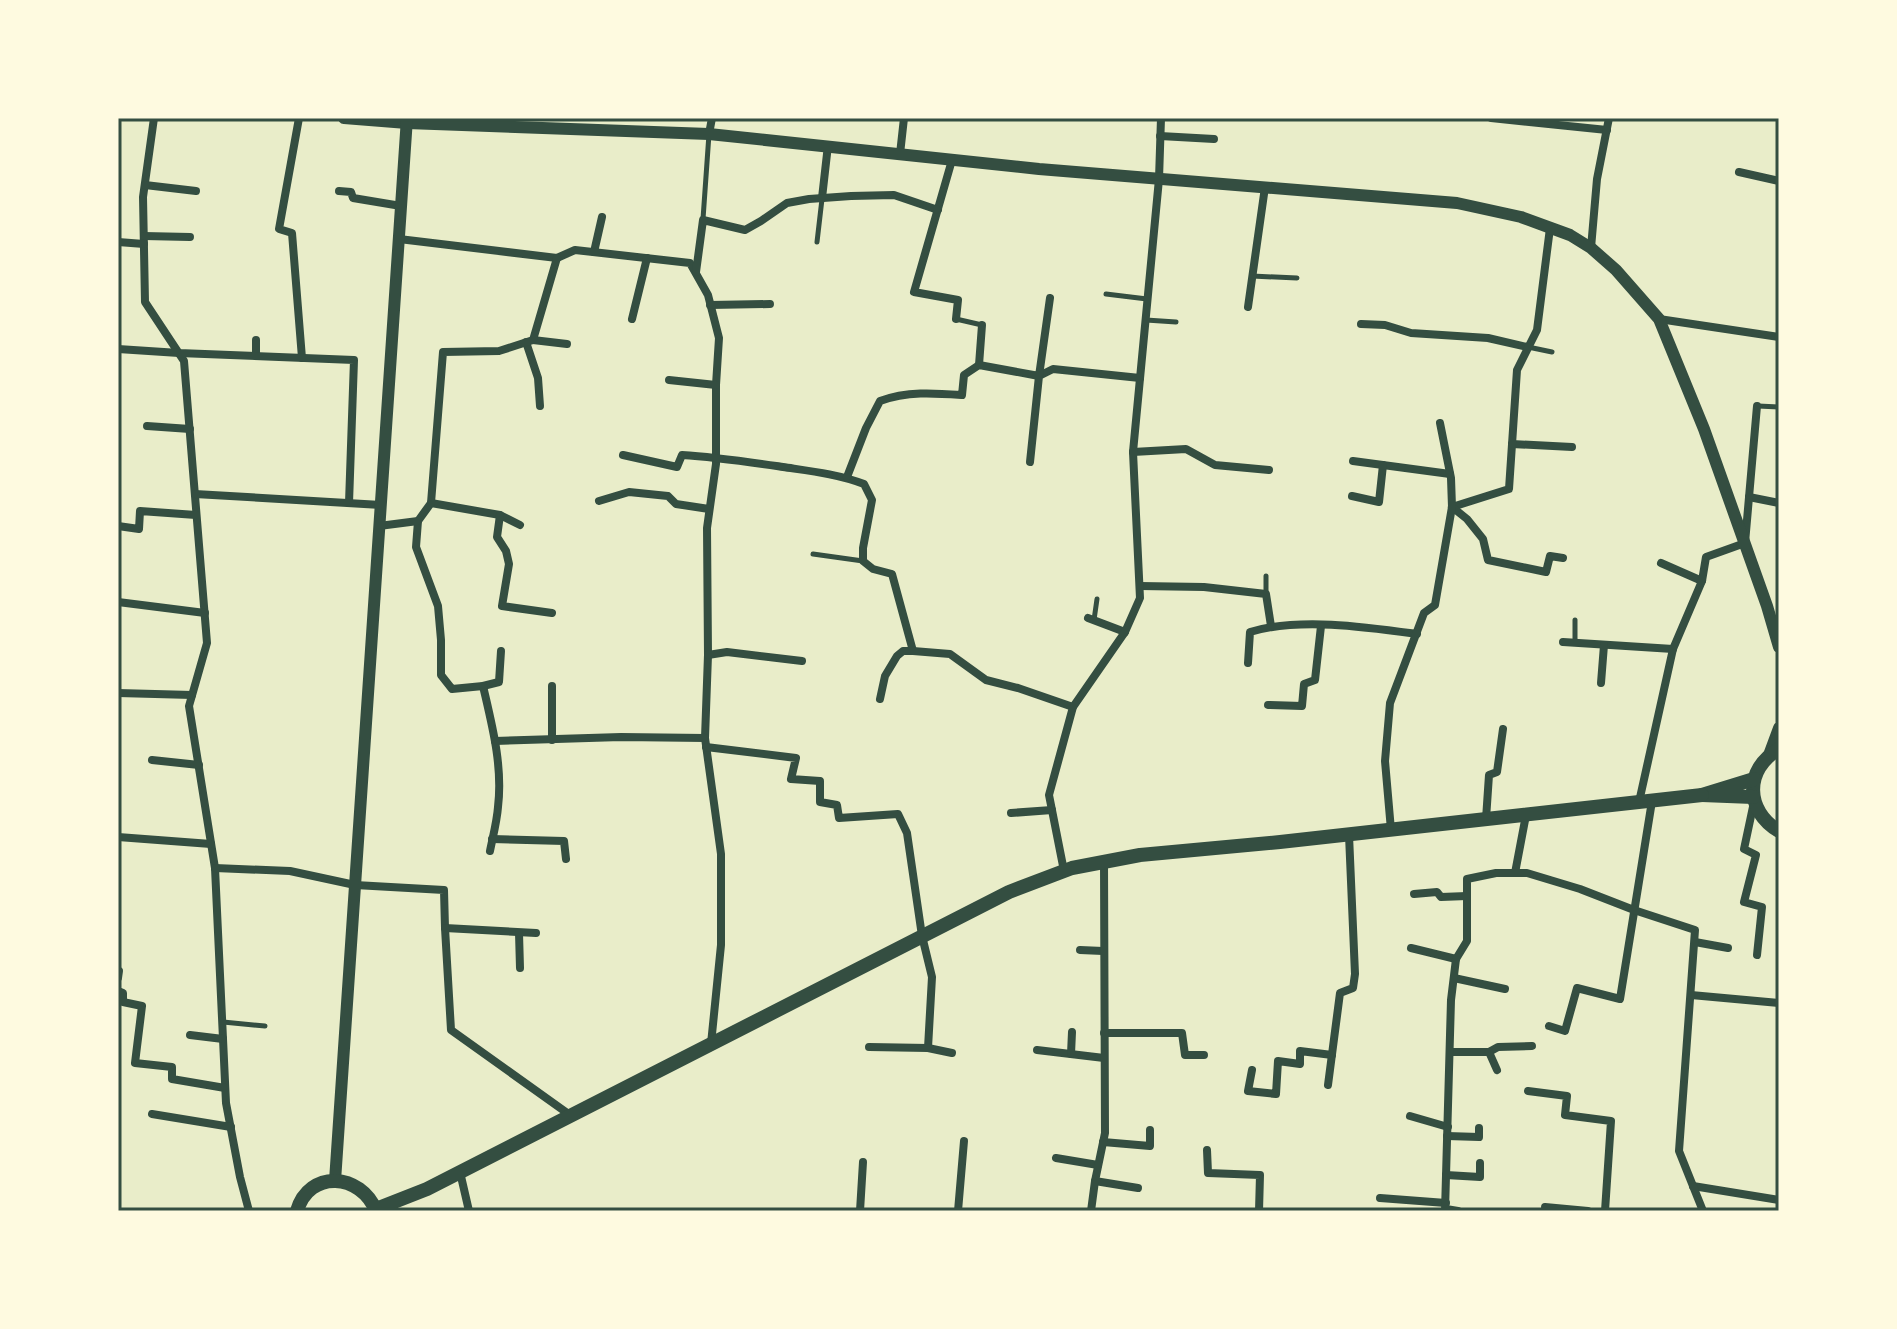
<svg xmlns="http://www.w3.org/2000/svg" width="1897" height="1329" font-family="'PT Sans',sans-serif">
	<rect width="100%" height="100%" fill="#e9edc9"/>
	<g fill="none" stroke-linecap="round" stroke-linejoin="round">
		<!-- service -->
		<g stroke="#344e41" stroke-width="5">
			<polyline points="703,219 709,134"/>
			<polyline points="817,242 822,199"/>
			<polyline points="1252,276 1297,278"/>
			<polyline points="1106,294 1147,299"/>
			<polyline points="956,319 982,325"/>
			<polyline points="1146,320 1176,322"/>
			<polyline points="1528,347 1552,352"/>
			<polyline points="1758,406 1779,407"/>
			<polyline points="813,554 863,561"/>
			<polyline points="1266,576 1266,594"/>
			<polyline points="1094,620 1097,599"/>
			<polyline points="1575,642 1575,620"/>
			<polyline points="223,1022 265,1026"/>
		</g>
		<!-- minor -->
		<g stroke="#344e41" stroke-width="8">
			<polyline points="154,118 143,197 145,302 184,361 207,643 189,706 215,868 226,1103 240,1177 249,1211"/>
			<polyline points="299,118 279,229 292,233 302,358"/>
			<polyline points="1491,118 1607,130"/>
			<polyline points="709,134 712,118"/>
			<polyline points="1160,136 1214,139"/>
			<polyline points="900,154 904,118"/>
			<polyline points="952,160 914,292 958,300 956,319"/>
			<polyline points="1739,172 1779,181"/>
			<polyline points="145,185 196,191"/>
			<polyline points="339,191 351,192 353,198 401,206"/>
			<polyline points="822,198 828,145"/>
			<polyline points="144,236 190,237"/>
			<polyline points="399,239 557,258"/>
			<polyline points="118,242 144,244"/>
			<polyline points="1591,248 1597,179 1609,118"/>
			<polyline points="594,252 602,217"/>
			<polyline points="557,258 575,250 690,263 708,295 719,338 716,385 716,464 707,528 708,655 705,738 721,854 721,945 711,1044"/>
			<polyline points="696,272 703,220 745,230 761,221 787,203 809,199 851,196 894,195 938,210"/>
			<polyline points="710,305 770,304"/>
			<polyline points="1248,307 1265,187"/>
			<polyline points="632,319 647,258"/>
			<polyline points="1659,319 1779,337"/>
			<polyline points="1361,324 1385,325 1411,333 1488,338 1527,347"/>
			<polyline points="256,340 256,356"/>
			<polyline points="533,340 567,344"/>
			<polyline points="526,342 538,378 540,406"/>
			<polyline points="118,349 179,353 354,360 349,503"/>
			<polyline points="979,365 982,325"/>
			<polyline points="669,380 716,385"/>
			<polyline points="147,426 190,429"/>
			<polyline points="1512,444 1572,447"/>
			<polyline points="1133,452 1186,449 1215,465 1269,470"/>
			<path d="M623 455 677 467 682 455C716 457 749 462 783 467 810 471 838 474 864 484L872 500 863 548V561L873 569 892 574 913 651"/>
			<polyline points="1353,461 1450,474"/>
			<polyline points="1030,462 1039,376 1053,369 1140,378"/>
			<path d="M847 477 866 428 880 401C907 391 934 393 962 395L964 375 979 365 1039 376 1050 298"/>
			<polyline points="195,494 381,505"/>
			<polyline points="1352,496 1379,502 1383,465"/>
			<polyline points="1749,497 1779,503"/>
			<polyline points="599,501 629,492 668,496 676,504 709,509"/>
			<polyline points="431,503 500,515 520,525"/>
			<polyline points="1452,507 1509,489 1517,370 1537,330 1550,228"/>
			<polyline points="1452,507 1467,519 1483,539 1488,560 1546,572 1550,556 1563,558"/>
			<polyline points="500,515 497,537 506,551 509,564 502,606 552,613"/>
			<polyline points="418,521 416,547 438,606 441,640 441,675 452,689 483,686 499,682 501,651"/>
			<polyline points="118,526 139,529 140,511 196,515"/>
			<polyline points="379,526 418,521 431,503 443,352 499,351 533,340 557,258"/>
			<polyline points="1661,563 1702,581"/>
			<polyline points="1140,586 1204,587 1266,594 1271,626"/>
			<polyline points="118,602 205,613"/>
			<polyline points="1088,618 1125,632"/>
			<polyline points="1563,642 1673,649"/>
			<polyline points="708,655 727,652 802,661"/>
			<path d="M1248 663 1250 632C1299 617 1367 627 1417 634"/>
			<polyline points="1601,683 1604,645"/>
			<path d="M483 686C492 725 503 766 498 807 497 821 493 836 490 851"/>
			<polyline points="118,693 192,695"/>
			<polyline points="880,699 885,676 897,656 903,651 913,651 950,654 986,680 1018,688 1073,707"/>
			<polyline points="1268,705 1302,706 1304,684 1315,680 1321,626"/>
			<polyline points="552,740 552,686"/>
			<polyline points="495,741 621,737 705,738"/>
			<polyline points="706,747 796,758 791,779 820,781 820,802 837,805 839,818 898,814 907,833 922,936 932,977 928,1048"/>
			<polyline points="152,760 199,765"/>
			<polyline points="1639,802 1673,649 1702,581 1706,557 1745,543 1757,406"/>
			<polyline points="1754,802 1744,849 1756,855 1744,902 1762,907 1757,955"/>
			<polyline points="1011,813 1052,810"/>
			<polyline points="1486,819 1489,775 1497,772 1503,729"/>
			<polyline points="1391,830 1385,761 1390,703 1424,613 1435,605 1452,507 1451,478 1440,423"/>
			<polyline points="118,837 211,844"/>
			<polyline points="492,839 564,841 566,859"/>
			<polyline points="215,868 290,871 355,885 444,890 445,928 536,933"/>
			<polyline points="1064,871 1049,795 1073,707 1125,632 1140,598 1133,452 1159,179 1161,118"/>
			<polyline points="1515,873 1526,815"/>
			<polyline points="1414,894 1437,892 1441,897 1467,896"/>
			<polyline points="445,928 451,1030 570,1115"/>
			<polyline points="519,933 520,968"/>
			<polyline points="1695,942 1728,948"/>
			<polyline points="1411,948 1456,959"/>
			<polyline points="1080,950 1103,951"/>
			<polyline points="118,978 119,971"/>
			<polyline points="1454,978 1505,989"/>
			<polyline points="118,991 123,993 123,1002 142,1006 135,1063 172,1067 172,1079 225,1088"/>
			<polyline points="1691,995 1779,1003"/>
			<polyline points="1549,1026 1565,1031 1577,988 1620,999 1652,801"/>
			<polyline points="1104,1033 1182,1033 1185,1055 1204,1055"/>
			<polyline points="190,1035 223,1039"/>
			<polyline points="869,1047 928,1048 952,1053"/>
			<polyline points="1037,1050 1104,1058"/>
			<polyline points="1450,1052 1489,1052 1498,1047 1532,1046"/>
			<polyline points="1489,1052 1497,1070"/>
			<polyline points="1071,1054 1072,1032"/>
			<polyline points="1252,1070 1248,1091 1276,1094 1278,1061 1300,1064 1300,1051 1332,1055"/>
			<polyline points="1328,1085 1340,993 1353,988 1355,974 1349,835"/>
			<polyline points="1528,1091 1567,1096 1565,1115 1611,1121 1605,1211"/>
			<polyline points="152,1114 231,1127"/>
			<polyline points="1410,1116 1448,1127"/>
			<polyline points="1447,1136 1479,1137 1479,1128"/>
			<polyline points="1103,1142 1150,1146 1150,1130"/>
			<polyline points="1207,1150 1208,1173 1260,1175 1259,1211"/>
			<polyline points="1056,1158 1098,1165"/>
			<polyline points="460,1172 469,1211"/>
			<polyline points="1446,1175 1480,1177 1480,1163"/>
			<polyline points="1095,1181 1138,1188"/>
			<polyline points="1693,1186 1779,1200"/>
			<polyline points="1380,1198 1446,1203"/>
			<polyline points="1545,1207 1588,1211"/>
			<polyline points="1446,1209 1458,1211"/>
			<polyline points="860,1211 863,1162"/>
			<polyline points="958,1211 964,1141"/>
			<polyline points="1091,1211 1095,1181 1105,1133 1104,862"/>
			<polyline points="1445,1211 1451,1000 1456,959 1467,941 1467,879 1496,873 1527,873 1580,889 1634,910 1695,930 1679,1151 1703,1211"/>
		</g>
		<!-- tertiary -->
		<g stroke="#344e41" stroke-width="12">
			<polyline points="344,118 407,123 709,134 1039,169 1457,203 1521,217 1570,235 1591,248 1616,270 1659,319 1704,429 1767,606 1779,647"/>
			<polyline points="1769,755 1779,728"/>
			<polyline points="335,1181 407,118"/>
		</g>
		<!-- secondary -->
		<g stroke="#344e41" stroke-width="14">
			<path d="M1779 749C1744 769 1745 811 1779 831"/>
			<polyline points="1753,797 1702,795 1754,779"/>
			<polyline points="376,1209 427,1189 1009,892 1072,868 1140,855 1280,842 1702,795"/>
			<path d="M297 1211C309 1169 361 1173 376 1211"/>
		</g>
	</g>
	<!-- border -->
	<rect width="1897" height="1329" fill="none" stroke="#fefae0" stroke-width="240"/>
	<rect x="120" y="120" width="1657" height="1089" fill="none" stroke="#344e41" stroke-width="3"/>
</svg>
